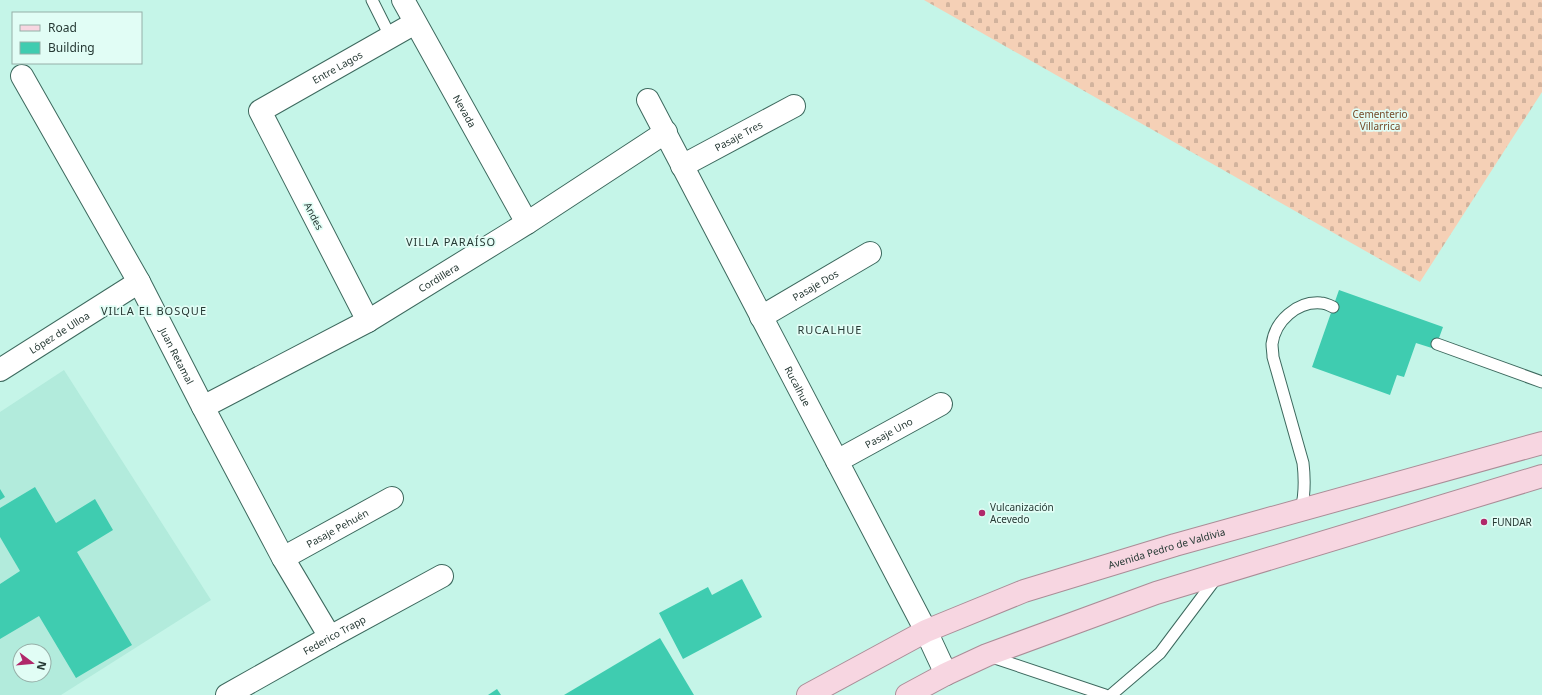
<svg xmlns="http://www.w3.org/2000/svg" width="1542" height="695" font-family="'Noto Sans',sans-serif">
	<defs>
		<pattern id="cemetery-stones" width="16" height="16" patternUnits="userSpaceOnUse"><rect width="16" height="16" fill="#f5d0b6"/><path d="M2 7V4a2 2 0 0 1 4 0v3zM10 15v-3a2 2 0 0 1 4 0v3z" fill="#d2b39d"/></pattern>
	</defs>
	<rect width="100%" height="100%" fill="#c5f5e8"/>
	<!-- built -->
	<path fill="#b2ebdc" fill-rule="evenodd" d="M64 370 211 600 61 695H0V412ZM20 651H44V675H20Z"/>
	<!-- cemetery -->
	<polygon fill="url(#cemetery-stones)" points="924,0 1542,0 1542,92 1420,282"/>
	<!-- building -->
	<g fill="#3fccb0">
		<polygon points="1339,290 1443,327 1435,349 1416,343 1404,377 1397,375 1390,395 1312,367"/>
		<polygon points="35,487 56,523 95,499 113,530 77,552 132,645 76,678 39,616 0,639 0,584 20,571 0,537 0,508"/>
		<polygon points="0,489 5,497 0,500"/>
		<polygon points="742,579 762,617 683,659 659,613 708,587 712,595"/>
		<polygon points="660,638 694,695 564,695"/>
		<polygon points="497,689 501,695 488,695"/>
	</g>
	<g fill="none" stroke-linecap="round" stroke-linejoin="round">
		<defs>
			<g id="lane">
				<polyline points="372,0 390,36"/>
				<polyline points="1437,344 1542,382"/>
				<path d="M1301 510C1305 494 1305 480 1303 463L1273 357C1273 353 1272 348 1272 344 1275 321 1297 301 1321 303 1325 303 1329 305 1333 307"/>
				<polyline points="989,656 1105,695"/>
				<polyline points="1111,695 1160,653 1217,577"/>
			</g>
			<g id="street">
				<path id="s1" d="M403 0 527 223"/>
				<path id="s2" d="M22 76 139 282 203 407 283 558 330 637"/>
				<path id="s3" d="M648 100 926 631 946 674"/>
				<path id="s4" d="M682 166 794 106"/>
				<path id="s5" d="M761 317 870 253"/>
				<path id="s6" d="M368 321 260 111 415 23"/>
				<path id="s7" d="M0 370 139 282"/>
				<path id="s8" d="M203 407 368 321 527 223 666 132"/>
				<path id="s9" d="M837 461 941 404"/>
				<path id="s10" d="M283 558 392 498"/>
				<path id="s11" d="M227 695 330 637 442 576"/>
			</g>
			<g id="primary">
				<path id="s12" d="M808 695 926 631 1024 591 1175 545 1542 443"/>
				<polyline points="907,695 946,674 987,655 1156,593 1542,476"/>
			</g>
		</defs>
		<!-- lane casing -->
		<use href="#lane" stroke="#3d695e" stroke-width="13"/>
		<!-- street casing -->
		<use href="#street" stroke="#3d695e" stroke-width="24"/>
		<!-- primary casing -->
		<use href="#primary" stroke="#aa8d97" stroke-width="24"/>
		<!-- lane -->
		<use href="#lane" stroke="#fff" stroke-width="11"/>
		<!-- street -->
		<use href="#street" stroke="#fff" stroke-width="22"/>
		<!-- primary -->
		<use href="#primary" stroke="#f7d6e1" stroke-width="22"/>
	</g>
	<!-- markers -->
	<g fill="#b0286a" stroke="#e1fdf5" stroke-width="1.5">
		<circle cx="982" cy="513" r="4"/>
		<circle cx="1484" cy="522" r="4"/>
	</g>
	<g text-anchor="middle" stroke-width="3.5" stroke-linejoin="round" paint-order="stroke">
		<!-- street labels -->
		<g font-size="10" fill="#263934" stroke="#e1fdf5">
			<text dy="4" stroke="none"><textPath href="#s6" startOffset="325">Entre Lagos</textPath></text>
			<text dy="4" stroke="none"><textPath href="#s1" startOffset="127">Nevada</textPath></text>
			<text dy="4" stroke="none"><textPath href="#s4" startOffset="64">Pasaje Tres</textPath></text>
			<text transform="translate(314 216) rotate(63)" y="4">Andes</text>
			<text dy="4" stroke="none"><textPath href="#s8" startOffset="269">Cordillera</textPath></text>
			<text dy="4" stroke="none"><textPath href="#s5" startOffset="63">Pasaje Dos</textPath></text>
			<text dy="4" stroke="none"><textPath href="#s7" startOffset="70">López de Ulloa</textPath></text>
			<text dy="4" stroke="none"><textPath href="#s2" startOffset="320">Juan Retamal</textPath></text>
			<text dy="4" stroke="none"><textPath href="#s3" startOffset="323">Rucalhue</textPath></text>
			<text dy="4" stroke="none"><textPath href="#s9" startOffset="59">Pasaje Uno</textPath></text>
			<text dy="4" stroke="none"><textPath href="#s10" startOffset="62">Pasaje Pehuén</textPath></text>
			<text dy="4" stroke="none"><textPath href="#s12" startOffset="389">Avenida Pedro de Valdivia</textPath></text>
			<text dy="4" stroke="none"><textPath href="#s11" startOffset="123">Federico Trapp</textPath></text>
		</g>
		<!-- park labels -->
		<g font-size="10" fill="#754a29" stroke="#e1fdf5">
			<text x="1380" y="118">Cementerio<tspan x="1380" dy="12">Villarrica</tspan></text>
		</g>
		<!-- poi labels -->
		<g font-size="10" fill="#263934" stroke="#e1fdf5" text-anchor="start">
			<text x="990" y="511">Vulcanización<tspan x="990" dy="12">Acevedo</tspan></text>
			<text x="1492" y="526">FUNDAR</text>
		</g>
		<!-- neighbourhood labels -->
		<g font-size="11" letter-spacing="1" fill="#263934" stroke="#e1fdf5">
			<text x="451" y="246">VILLA PARAÍSO</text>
			<text x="154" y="315">VILLA EL BOSQUE</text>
			<text x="830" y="334">RUCALHUE</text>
		</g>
	</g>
	<!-- legend -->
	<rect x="12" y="12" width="130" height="52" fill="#e1fdf5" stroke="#96afa8"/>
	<rect x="20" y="25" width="20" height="6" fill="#f7d6e1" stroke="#96afa8"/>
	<text x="48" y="32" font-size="12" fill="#263934">Road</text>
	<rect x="20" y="42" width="20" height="12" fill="#3fccb0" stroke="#96afa8"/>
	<text x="48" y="52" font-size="12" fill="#263934">Building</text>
	<!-- north arrow -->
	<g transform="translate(32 663) rotate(106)"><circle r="19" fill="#e1fdf5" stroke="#96afa8"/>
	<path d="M0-3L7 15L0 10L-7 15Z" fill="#b0286a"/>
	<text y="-6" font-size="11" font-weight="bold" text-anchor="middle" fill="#263934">N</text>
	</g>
</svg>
